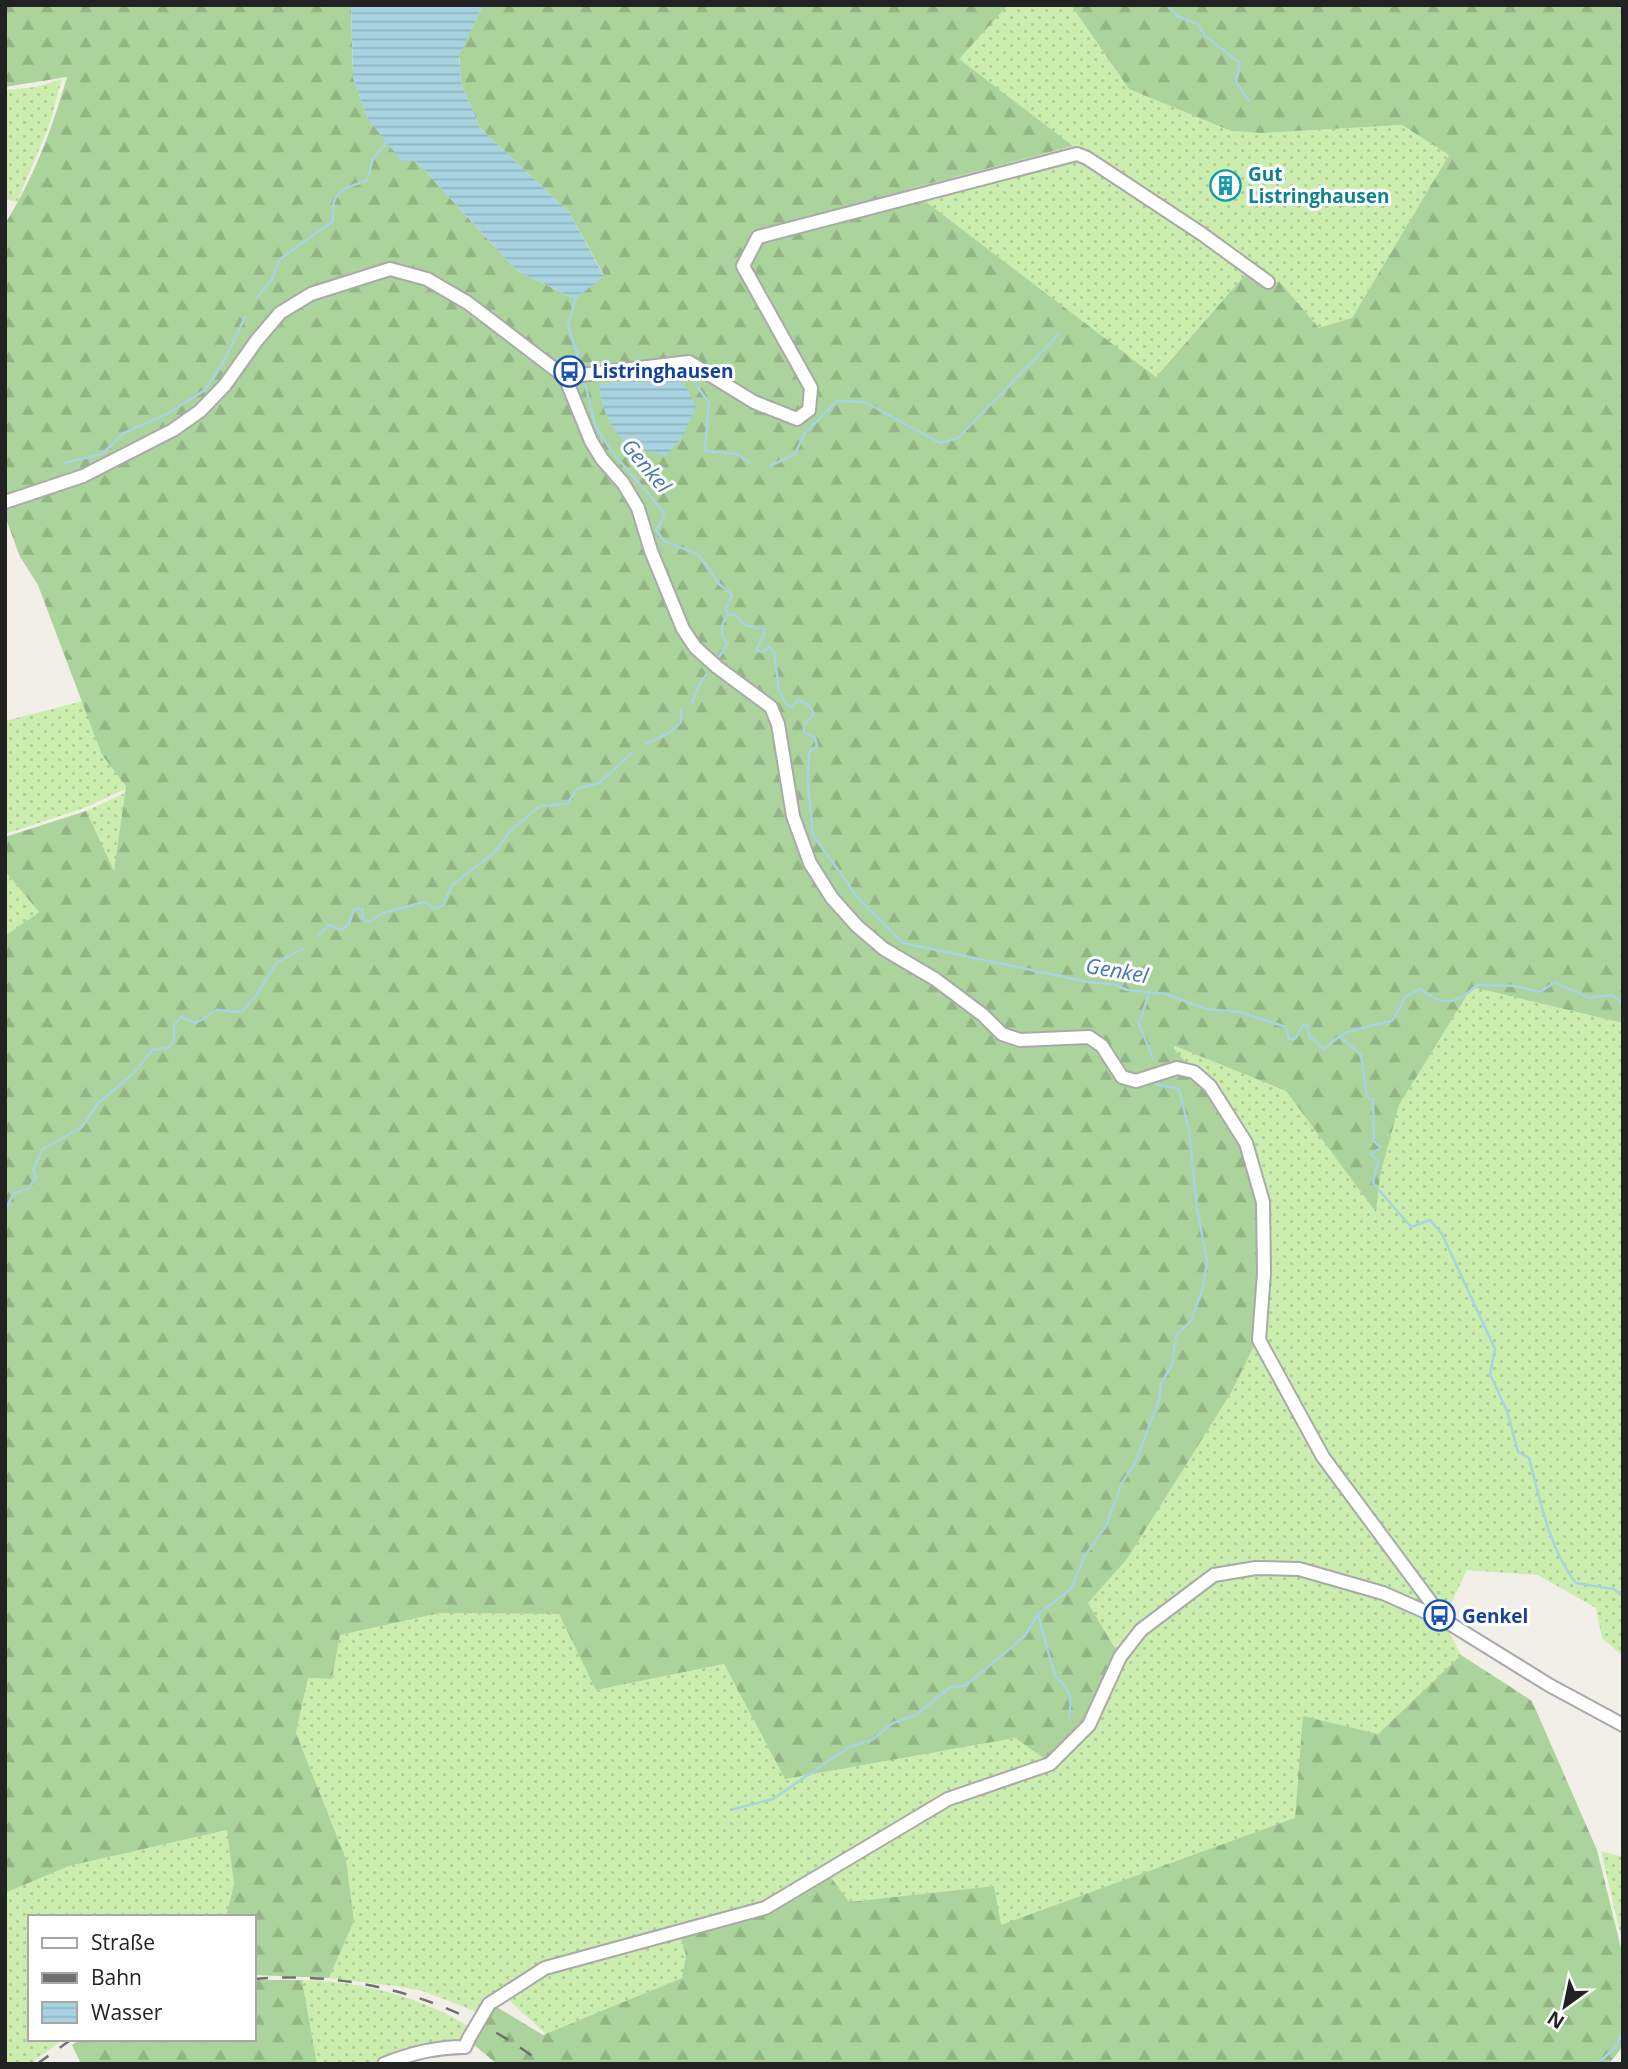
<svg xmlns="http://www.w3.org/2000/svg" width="1628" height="2069" font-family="'Open Sans',sans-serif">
	<defs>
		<pattern id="grass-dots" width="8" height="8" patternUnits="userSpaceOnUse" patternTransform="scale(1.75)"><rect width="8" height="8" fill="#cbedae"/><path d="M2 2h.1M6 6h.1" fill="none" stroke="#aecb95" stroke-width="1.8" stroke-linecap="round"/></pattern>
		<pattern id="forest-firs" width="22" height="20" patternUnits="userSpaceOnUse" patternTransform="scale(1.75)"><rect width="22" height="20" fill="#abd39c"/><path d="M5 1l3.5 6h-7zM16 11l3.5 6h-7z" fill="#93b586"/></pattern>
		<pattern id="water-rules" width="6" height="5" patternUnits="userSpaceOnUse" patternTransform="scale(1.75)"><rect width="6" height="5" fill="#a8d3e1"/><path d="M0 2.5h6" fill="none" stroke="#90b5c1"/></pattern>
	</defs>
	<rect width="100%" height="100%" fill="#f2efe9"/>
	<!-- grass -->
	<g fill="url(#grass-dots)">
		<polygon points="1008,5 1071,5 1129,89 1231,131 1262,133 1402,125 1449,155 1352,318 1320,329 1280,282 1272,289 1245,275 1156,377 909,189 1073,146 958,59"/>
		<polygon points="62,79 49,126 17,202 5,199 5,90 36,87"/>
		<polygon points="83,701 102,755 126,786 126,789 84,808 5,834 5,721"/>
		<polygon points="125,793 114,873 86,811"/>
		<polygon points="5,871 39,912 5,936"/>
		<polygon points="1472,987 1623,1023 1623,1656 1602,1638 1596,1608 1538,1575 1467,1570 1444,1618 1324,1456 1260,1340 1200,1079 1168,1043 1286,1091 1376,1211 1380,1176 1399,1105"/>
		<polygon points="1257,1340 1322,1458 1441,1617 1298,1568 1213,1574 1119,1655 1088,1603 1127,1559 1231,1393"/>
		<polygon points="1299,1571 1383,1596 1445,1623 1461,1655 1378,1734 1304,1717 1296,1818 1000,1926 994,1886 849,1902 827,1872 949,1800 1052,1764 1143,1631 1216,1577"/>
		<polygon points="440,1613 559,1614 596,1690 724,1664 785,1779 1015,1738 1048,1761 949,1796 765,1907 547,1965 491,1995 477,2012 423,1991 394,1986 329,1978 354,1921 346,1859 296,1733 308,1678 332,1679 340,1635"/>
		<polygon points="228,1830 234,1884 226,1917 30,1917 30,2039 64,2039 30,2064 5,2064 5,1893 69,1866"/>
		<polygon points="1601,1851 1623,1857 1623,1945"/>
		<polygon points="680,1932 686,1956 683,1978 546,2034 510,2001 513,1994 546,1969"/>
		<path d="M302 1980C362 1981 422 1997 473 2029L465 2040 380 2064H317Z"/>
	</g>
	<!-- forest -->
	<g fill="url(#forest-firs)" fill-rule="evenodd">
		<path d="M5 5H351L353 77 368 119 416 161 516 270 575 299 604 275 569 212 480 128 461 83 459 54 483 5H1008L959 59 1073 146 909 189 1156 377 1245 275 1272 289 1279 281 1319 328 1352 318 1449 155 1402 125 1262 133 1231 131 1129 89 1071 5H1623V1023L1472 987 1399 1105 1380 1176 1376 1212 1286 1091 1170 1044 1209 1089 1244 1143 1260 1202 1257 1340 1231 1393 1127 1559 1088 1603 1119 1655 1088 1723 1048 1761 1015 1738 785 1779 724 1664 596 1690 559 1614 440 1613 340 1635 332 1679 308 1678 296 1733 346 1859 354 1921 329 1978 254 1975V1917H226L234 1884 227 1830 69 1866 5 1893V936L39 912 5 871V837L86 811 114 871 126 786 102 755 38 585 20 557 5 516V224C35 175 51 132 67 77L5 87ZM680 376 633 446C613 434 600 407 600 384Z"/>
		<polygon points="1461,1655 1532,1701 1597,1850 1623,1956 1623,2046 1609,2064 497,2064 473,2044 495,2006 543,2035 682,1978 686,1956 680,1932 766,1911 827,1872 849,1902 994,1886 1001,1925 1295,1818 1303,1716 1378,1734"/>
		<polygon points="254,1980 302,1980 317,2064 81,2064 72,2045 81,2039 254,2039"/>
	</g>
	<!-- water -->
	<g fill="url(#water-rules)">
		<polygon points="351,5 483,5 459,55 461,83 480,128 569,212 604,276 575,299 516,270 416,161 401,161 368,119 353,77"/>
		<path d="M680 376 696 406 683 436 666 456C652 452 635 450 623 440 612 431 597 397 600 384Z"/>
	</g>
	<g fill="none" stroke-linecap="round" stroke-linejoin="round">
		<!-- stream -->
		<g stroke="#a8d3e1" stroke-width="2.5">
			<polyline points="1168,5 1177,16 1198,24 1205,36 1240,63 1236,82 1249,101"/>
			<path d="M257 297 271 281 280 259 333 221C330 190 342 190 367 180L373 159 387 142"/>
			<polyline points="576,297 568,326 579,359"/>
			<polyline points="682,379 692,379 709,403 705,451 737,454 750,463"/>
			<path d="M585 383 595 425 612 452 664 512 662 521 656 530 664 541 699 555 719 584 732 594 726 609 728 615 735 614 744 625 765 629 764 635 756 650 762 652 769 647 774 652 779 690 787 705 792 707 798 700 809 705 814 714 804 725V732L815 738 817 746 809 752 808 786 813 835 858 898 903 943 1088 982 1113 984 1127 990 1166 994 1206 1009 1240 1012 1286 1027 1289 1040 1296 1038 1303 1025H1308L1309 1036 1324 1049 1340 1036 1361 1055 1367 1097 1373 1100 1374 1141 1381 1148 1370 1154 1378 1161 1373 1183 1411 1227 1430 1220 1442 1234 1495 1349 1490 1374 1507 1411 1518 1452 1529 1458C1540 1499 1549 1549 1576 1583L1614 1589 1623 1597"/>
			<polyline points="64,463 102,454 124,433 167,414 205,390 224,361 245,317"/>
			<polyline points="768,467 795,454 804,434 837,401 865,402 940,443 958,438 1058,335"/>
			<path d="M718 658 727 645C721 634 719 625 728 615"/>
			<polyline points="692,702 700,683 707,674"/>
			<polyline points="646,744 669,733 681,722 681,710"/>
			<polyline points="318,936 329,925 342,930 349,924 354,909 363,909 362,918 369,922 383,913 424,902 435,909 443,905 452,885 495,852 510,831 540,806 567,804 577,789 599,783 632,753"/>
			<polyline points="1149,993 1139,1024 1153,1058"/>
			<path d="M1340 1036C1356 1027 1375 1026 1393 1020L1406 996 1421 989C1443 1008 1458 1004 1477 985L1515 986 1540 992 1555 982C1565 989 1577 990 1588 998L1612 995 1623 1004"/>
			<polyline points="5,1210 14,1193 28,1189 36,1177 33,1169 43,1149 82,1127 98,1103 133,1074 152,1050 168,1048 174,1041 174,1025 181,1017 196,1023 217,1010 242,1012 256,996 276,963 304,948"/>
			<polyline points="1038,1615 1055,1676 1064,1685 1071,1698 1069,1718"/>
			<polyline points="734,1809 773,1799 849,1747 872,1740 893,1723 916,1715 951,1687 965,1686 1025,1636 1038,1614 1071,1589 1084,1557 1106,1526 1122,1483 1135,1463 1160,1398 1160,1385 1172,1365 1176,1335 1191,1321 1203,1288 1207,1261 1197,1208 1189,1130 1179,1089 1156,1084"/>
			<polyline points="1597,2064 1616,2047 1623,2030"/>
		</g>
		<defs>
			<g id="minor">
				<polyline points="565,377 591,441 602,459 623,483 638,508 651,551 683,629 695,647 717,667 771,707 778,724 793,816 810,863 832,898 857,926 884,949 935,979 983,1015 1002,1034 1020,1040 1089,1037 1102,1046 1122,1077 1136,1081 1177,1068 1194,1072 1210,1086 1246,1143 1263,1202 1264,1273 1259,1340 1323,1457 1444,1620"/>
				<polyline points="565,377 689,362 754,402 797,419 809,410 811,388 743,266 758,237 1077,154 1087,158 1202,234 1268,282"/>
				<polyline points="5,502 83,476 173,430 200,411 225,385 257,340 280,313 311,294 390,269 427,279 468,303 565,377"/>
				<polyline points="489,2004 545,1968 765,1908 948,1799 1050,1764 1089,1725 1120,1657 1141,1630 1214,1575 1256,1568 1299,1569 1383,1593 1444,1620 1549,1685 1623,1725"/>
				<path d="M384 2064C411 2053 436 2047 465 2047L469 2038"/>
			</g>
		</defs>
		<!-- minor casing -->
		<use href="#minor" stroke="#a9a9a9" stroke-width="16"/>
		<!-- minor -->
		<use href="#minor" stroke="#fff" stroke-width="12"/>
		<!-- rail -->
		<g stroke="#707070" stroke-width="2.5" stroke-dasharray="14 14" stroke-linecap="butt">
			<path d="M254 1979C357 1970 460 2000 543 2064"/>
			<polyline points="37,2064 72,2039"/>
		</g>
		<defs>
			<polyline id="minor-bridge" points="469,2038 489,2004"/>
		</defs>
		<!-- minor-bridge casing -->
		<use href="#minor-bridge" stroke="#a9a9a9" stroke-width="16" stroke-linecap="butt"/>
		<!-- minor-bridge -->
		<use href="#minor-bridge" stroke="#fff" stroke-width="12"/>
	</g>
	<!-- icons -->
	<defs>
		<symbol id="building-ring" viewBox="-11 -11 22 22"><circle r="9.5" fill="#fff" stroke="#0f9aa8" stroke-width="1.5"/><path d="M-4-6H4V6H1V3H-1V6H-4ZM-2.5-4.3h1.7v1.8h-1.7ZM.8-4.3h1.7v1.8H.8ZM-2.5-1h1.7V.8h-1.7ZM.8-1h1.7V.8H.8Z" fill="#0f9aa8"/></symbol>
		<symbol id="bus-ring" viewBox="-11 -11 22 22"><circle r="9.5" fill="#fff" stroke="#1a4fb4" stroke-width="1.5"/><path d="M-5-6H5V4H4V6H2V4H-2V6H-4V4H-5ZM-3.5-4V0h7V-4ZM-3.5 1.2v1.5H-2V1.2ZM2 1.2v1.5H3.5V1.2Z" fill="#1a4fb4"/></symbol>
	</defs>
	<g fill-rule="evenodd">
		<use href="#building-ring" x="1208" y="168" width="35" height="35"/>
		<use href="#bus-ring" x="552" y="354" width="35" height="35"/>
		<use href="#bus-ring" x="1422" y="1598" width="35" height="35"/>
	</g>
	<g text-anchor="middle" stroke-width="6" stroke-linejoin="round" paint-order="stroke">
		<!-- culture labels -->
		<g font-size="19" font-weight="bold" fill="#0d838f" stroke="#fff" text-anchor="start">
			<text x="1248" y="181">Gut<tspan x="1248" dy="22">Listringhausen</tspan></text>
		</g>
		<!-- transit labels -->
		<g font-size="19" font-weight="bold" fill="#164399" stroke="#fff" text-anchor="start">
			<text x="592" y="378">Listringhausen</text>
			<text x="1462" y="1623">Genkel</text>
		</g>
		<!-- water labels -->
		<g font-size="21" font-style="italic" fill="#4678af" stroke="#fff">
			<text transform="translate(646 466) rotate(50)" y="7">Genkel</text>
			<text transform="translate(1117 971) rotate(10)" y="7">Genkel</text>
		</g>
	</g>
	<!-- border -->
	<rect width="1628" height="2069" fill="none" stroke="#222222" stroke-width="14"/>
	<!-- legend -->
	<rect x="28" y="1915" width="228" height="126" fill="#ffffff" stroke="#a7a7a7" stroke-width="2"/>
	<rect x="42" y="1938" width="35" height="10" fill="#ffffff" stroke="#a7a7a7" stroke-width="2"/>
	<text x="91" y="1950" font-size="21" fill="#222222">Straße</text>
	<rect x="42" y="1973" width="35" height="10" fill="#707070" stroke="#a7a7a7" stroke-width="2"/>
	<text x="91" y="1985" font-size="21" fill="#222222">Bahn</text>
	<rect x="42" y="2002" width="35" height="21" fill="url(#water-rules)" stroke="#a7a7a7" stroke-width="2"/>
	<text x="91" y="2020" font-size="21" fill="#222222">Wasser</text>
	<!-- north arrow -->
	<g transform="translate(1565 2006) rotate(213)" stroke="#ffffff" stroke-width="5" paint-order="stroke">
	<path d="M0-5L12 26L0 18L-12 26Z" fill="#222222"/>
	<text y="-10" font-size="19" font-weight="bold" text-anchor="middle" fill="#222222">N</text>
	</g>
</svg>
